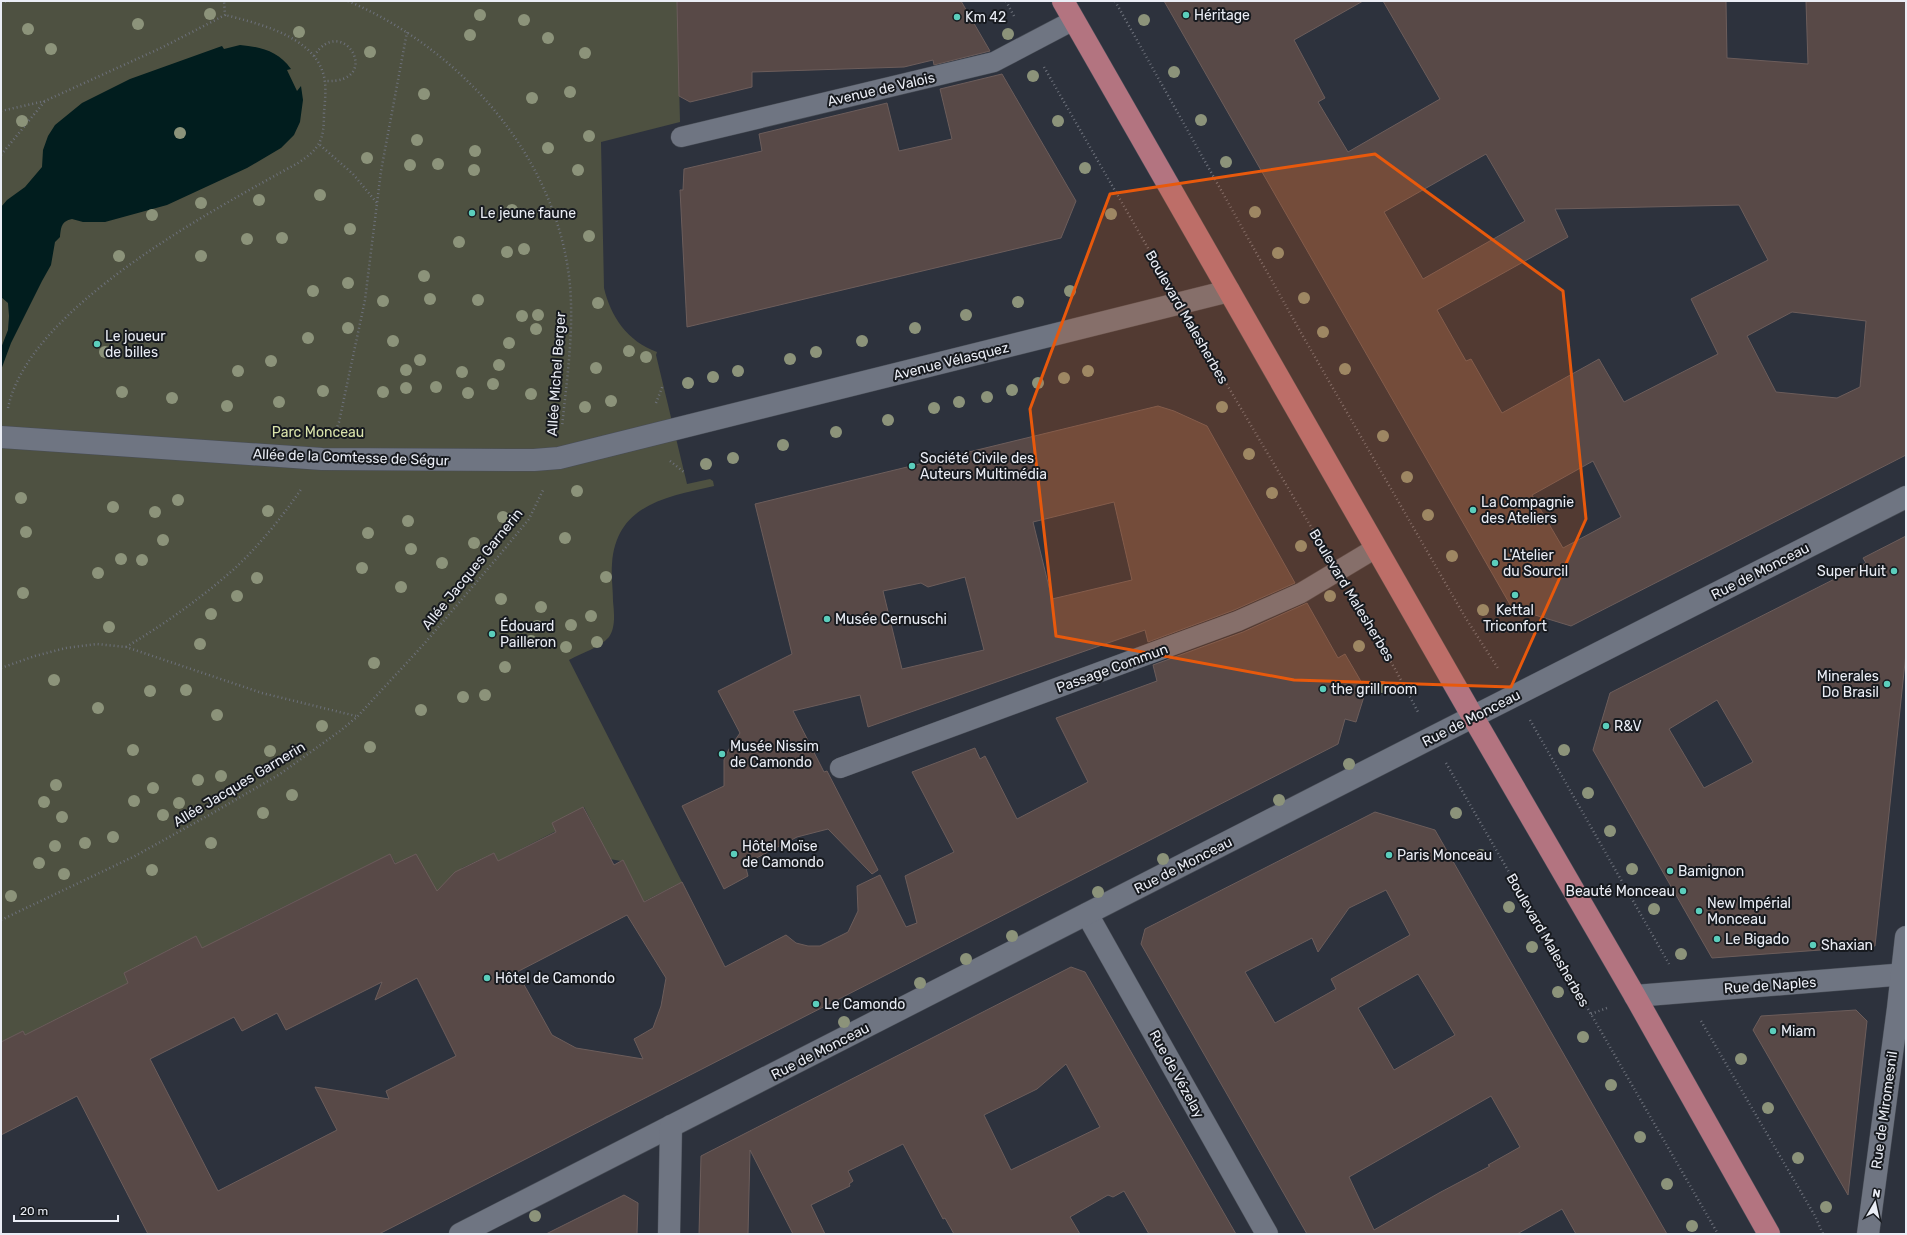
<svg xmlns="http://www.w3.org/2000/svg" width="1907" height="1235" font-family="Rubik,sans-serif">
	<rect width="100%" height="100%" fill="#2d323d"/>
	<!-- green -->
	<path fill="#4e5141" d="M1 1H677L680 122 601 142 604 288C611 317 627 341 657 352L656 355 687 484 710 479 713 481 714 486C667 497 616 504 612 564 611 576 613 589 613 601 614 612 616 627 609 637 600 648 581 653 569 660L682 882 635 906 629 877 631 876 623 860 621 861 610 859 584 807 552 823 556 831 498 861 494 853 462 868 437 896 416 854 396 864 390 854 235 931 241 943 208 960 196 936 124 973 128 983 25 1035 23 1031 1 1042Z"/>
	<!-- water -->
	<path fill="#011d1e" d="M240 45C261 47 278 51 291 69L287 70 297 91 301 86 303 100 300 122 294 135 281 148 247 168 167 205 105 222H83L72 219C61 221 61 228 60 237L55 242 51 265 42 281 11 343 1 370V348L8 330 9 316 8 303 1 297V207L7 200 25 187 42 167 43 150 48 136 55 125 82 103 130 79 222 46 224 49Z"/>
	<!-- building -->
	<g fill="#584947" stroke="#6c5d5b" fill-rule="evenodd">
		<polygon points="677,1 961,1 990,51 934,65 933,60 904,67 752,72 752,87 690,102 679,96"/>
		<path d="M1164 1H1363L1294 40 1325 98 1318 102 1348 152 1440 99 1383 1H1726L1727 58 1808 64 1806 1H1906V455L1571 626 1512 608ZM1486 154 1525 221 1423 279 1384 212ZM1739 205 1768 260 1691 299 1718 354 1624 402 1599 359 1502 413 1471 359 1466 361 1437 310 1568 237 1555 209ZM1792 312 1866 321 1860 387 1837 398 1776 392 1747 336ZM1593 461 1621 517 1563 548 1532 495Z"/>
		<polygon points="1002,74 1076,201 1061,238 687,327 680,190 683,190 684,169 762,151 759,134 887,103 899,151 952,139 940,89"/>
		<path d="M1158 406 1174 411 1207 426 1295 583 1234 610 1148 642 1145 630 868 727 860 695 793 711 824 772 827 771 878 870 872 874 828 829 797 837 745 864 748 876 724 889 682 806 724 786V760L729 749 740 733 718 691 792 654 755 504ZM1114 502 1132 580 1052 599 1033 522ZM965 577 984 650 902 669 883 591 921 583 928 587Z"/>
		<path d="M1906 536V653L1875 946 1712 958 1593 750 1610 693 1866 563 1863 558ZM1717 700 1753 762 1704 788 1669 729Z"/>
		<path d="M1307 603 1338 658 1345 654 1366 690 1356 722 1345 719 1338 744 379 1234H148L77 1096 1 1135V1042L23 1031 25 1035 128 983 124 973 196 936 202 948 390 854 395 864 416 854 437 891 455 872 494 853 498 861 556 832 552 823 583 807 614 865 623 860 644 902 682 882 725 967 786 935 796 943 808 946H820L848 932 858 911 857 886 880 875 906 927 917 923 905 876 954 852 912 772 975 748 980 759 985 756 1017 819 1088 782 1056 718 1157 681 1153 665 1243 632ZM627 915 666 978 661 1006 653 1028 634 1039 643 1059 576 1048 552 1035 517 972ZM417 978 456 1056 386 1091 389 1099 315 1087 337 1130 218 1191 150 1059 234 1017 242 1031 277 1013 286 1030 382 982 375 1000Z"/>
		<path d="M1375 812 1435 830 1667 1234H1576L1562 1209 1517 1234H1307L1141 944 1145 929ZM1386 890 1410 935 1331 979 1336 989 1275 1023 1245 972 1312 938 1318 952 1349 908ZM1418 974 1455 1035 1394 1070 1358 1008ZM1491 1096 1520 1147 1488 1165 1490 1166 1439 1193 1374 1230 1349 1177Z"/>
		<path d="M1071 967 1085 972 1236 1234H1149L1124 1191 1113 1197 1108 1195 1070 1217 1080 1234H954L945 1218 943 1219 903 1144 848 1171 853 1181 849 1184 850 1186 811 1205 825 1234H793L750 1150 748 1234H699L701 1156ZM1066 1064 1100 1127 1011 1170 984 1115 1037 1089Z"/>
		<polygon points="1856,1010 1867,1021 1848,1195 1753,1030 1761,1016"/>
		<polygon points="624,1195 638,1203 637,1234 546,1234"/>
	</g>
	<g fill="none" stroke-linecap="round" stroke-linejoin="round">
		<defs>
			<g id="lane">
				<polyline points="681,137 994,62 1074,20"/>
				<polyline points="840,768 1238,621 1301,593 1376,548"/>
			</g>
			<g id="street">
				<polyline points="1,437 322,459 534,460 559,458 1229,291"/>
				<polyline points="1087,914 1267,1234"/>
				<polyline points="1635,996 1906,974"/>
				<polyline points="460,1234 1431,738 1906,497"/>
				<polyline points="669,1234 671,1126"/>
				<polyline points="1868,1234 1898,1008 1906,937"/>
			</g>
			<polyline id="primary" points="1063,1 1473,717 1635,996 1769,1234"/>
		</defs>
		<!-- lane casing -->
		<use href="#lane" stroke="#484d56" stroke-width="21"/>
		<!-- street casing -->
		<use href="#street" stroke="#484d56" stroke-width="23"/>
		<!-- primary casing -->
		<use href="#primary" stroke="#484d56" stroke-width="23"/>
		<!-- path -->
		<g stroke="#6d717b" stroke-width="2.5" stroke-dasharray="1 3" stroke-linecap="butt">
			<path d="M348 1C460 49 553 153 569 276 575 326 567 377 562 427"/>
			<polyline points="1006,1 1015,18"/>
			<polyline points="1115,1 1304,338 1465,617 1499,670"/>
			<polyline points="1,2 10,1"/>
			<path d="M314 56C343 11 385 84 325 81"/>
			<polyline points="1044,67 1164,276"/>
			<polyline points="1,111 45,101 163,47 225,15 224,1"/>
			<polyline points="320,145 353,174 377,203"/>
			<polyline points="1,155 45,101"/>
			<polyline points="1194,329 1323,547"/>
			<polyline points="656,403 663,385"/>
			<path d="M8 408C29 307 213 210 298 163 321 148 324 139 324 113 325 100 327 85 323 73 312 36 257 23 225 15"/>
			<polyline points="336,430 339,422 365,300 381,171 407,32"/>
			<polyline points="670,461 685,473"/>
			<polyline points="1352,596 1395,669 1418,712"/>
			<path d="M126 647C163 625 200 599 233 570 259 546 282 517 302 488"/>
			<polyline points="1,668 35,656 66,648 97,644 126,647 262,693 356,716"/>
			<polyline points="1530,720 1669,964"/>
			<polyline points="1446,763 1718,1234"/>
			<polyline points="1,920 135,856 209,815 280,774 340,731 357,717 424,644 502,552 529,519 544,488"/>
			<polyline points="1591,1014 1607,1008"/>
			<polyline points="1701,1021 1815,1216 1823,1234"/>
		</g>
		<!-- lane -->
		<use href="#lane" stroke="#6f7582" stroke-width="20"/>
		<!-- street -->
		<use href="#street" stroke="#6f7582" stroke-width="22"/>
		<!-- primary -->
		<use href="#primary" stroke="#b37480" stroke-width="22"/>
	</g>
	<!-- trees -->
	<g fill="#8c937a">
		<circle cx="210" cy="14" r="6"/>
		<circle cx="480" cy="15" r="6"/>
		<circle cx="524" cy="20" r="6"/>
		<circle cx="1144" cy="20" r="6"/>
		<circle cx="138" cy="24" r="6"/>
		<circle cx="28" cy="29" r="6"/>
		<circle cx="299" cy="32" r="6"/>
		<circle cx="1008" cy="34" r="6"/>
		<circle cx="470" cy="35" r="6"/>
		<circle cx="548" cy="38" r="6"/>
		<circle cx="51" cy="49" r="6"/>
		<circle cx="370" cy="52" r="6"/>
		<circle cx="585" cy="53" r="6"/>
		<circle cx="1174" cy="72" r="6"/>
		<circle cx="1033" cy="76" r="6"/>
		<circle cx="570" cy="92" r="6"/>
		<circle cx="424" cy="94" r="6"/>
		<circle cx="532" cy="98" r="6"/>
		<circle cx="1201" cy="120" r="6"/>
		<circle cx="22" cy="121" r="6"/>
		<circle cx="1058" cy="121" r="6"/>
		<circle cx="180" cy="133" r="6"/>
		<circle cx="589" cy="136" r="6"/>
		<circle cx="417" cy="140" r="6"/>
		<circle cx="548" cy="148" r="6"/>
		<circle cx="475" cy="151" r="6"/>
		<circle cx="367" cy="158" r="6"/>
		<circle cx="1226" cy="162" r="6"/>
		<circle cx="438" cy="164" r="6"/>
		<circle cx="410" cy="165" r="6"/>
		<circle cx="1085" cy="168" r="6"/>
		<circle cx="474" cy="170" r="6"/>
		<circle cx="578" cy="170" r="6"/>
		<circle cx="320" cy="195" r="6"/>
		<circle cx="259" cy="200" r="6"/>
		<circle cx="201" cy="203" r="6"/>
		<circle cx="512" cy="210" r="6"/>
		<circle cx="1255" cy="212" r="6"/>
		<circle cx="1111" cy="214" r="6"/>
		<circle cx="152" cy="215" r="6"/>
		<circle cx="350" cy="229" r="6"/>
		<circle cx="589" cy="236" r="6"/>
		<circle cx="282" cy="238" r="6"/>
		<circle cx="247" cy="239" r="6"/>
		<circle cx="459" cy="242" r="6"/>
		<circle cx="524" cy="249" r="6"/>
		<circle cx="507" cy="252" r="6"/>
		<circle cx="1278" cy="253" r="6"/>
		<circle cx="119" cy="256" r="6"/>
		<circle cx="201" cy="256" r="6"/>
		<circle cx="424" cy="276" r="6"/>
		<circle cx="348" cy="283" r="6"/>
		<circle cx="313" cy="291" r="6"/>
		<circle cx="1070" cy="291" r="6"/>
		<circle cx="1304" cy="298" r="6"/>
		<circle cx="430" cy="299" r="6"/>
		<circle cx="478" cy="300" r="6"/>
		<circle cx="383" cy="301" r="6"/>
		<circle cx="1018" cy="302" r="6"/>
		<circle cx="598" cy="303" r="6"/>
		<circle cx="538" cy="315" r="6"/>
		<circle cx="966" cy="315" r="6"/>
		<circle cx="522" cy="316" r="6"/>
		<circle cx="348" cy="328" r="6"/>
		<circle cx="915" cy="328" r="6"/>
		<circle cx="536" cy="329" r="6"/>
		<circle cx="1323" cy="332" r="6"/>
		<circle cx="308" cy="338" r="6"/>
		<circle cx="393" cy="341" r="6"/>
		<circle cx="862" cy="341" r="6"/>
		<circle cx="509" cy="343" r="6"/>
		<circle cx="629" cy="351" r="6"/>
		<circle cx="105" cy="352" r="6"/>
		<circle cx="816" cy="352" r="6"/>
		<circle cx="646" cy="357" r="6"/>
		<circle cx="790" cy="359" r="6"/>
		<circle cx="420" cy="360" r="6"/>
		<circle cx="271" cy="361" r="6"/>
		<circle cx="499" cy="365" r="6"/>
		<circle cx="596" cy="368" r="6"/>
		<circle cx="1345" cy="369" r="6"/>
		<circle cx="406" cy="370" r="6"/>
		<circle cx="238" cy="371" r="6"/>
		<circle cx="738" cy="371" r="6"/>
		<circle cx="1088" cy="371" r="6"/>
		<circle cx="462" cy="372" r="6"/>
		<circle cx="713" cy="377" r="6"/>
		<circle cx="1064" cy="378" r="6"/>
		<circle cx="688" cy="383" r="6"/>
		<circle cx="1038" cy="383" r="6"/>
		<circle cx="493" cy="384" r="6"/>
		<circle cx="436" cy="387" r="6"/>
		<circle cx="406" cy="388" r="6"/>
		<circle cx="1012" cy="390" r="6"/>
		<circle cx="323" cy="391" r="6"/>
		<circle cx="122" cy="392" r="6"/>
		<circle cx="383" cy="392" r="6"/>
		<circle cx="468" cy="393" r="6"/>
		<circle cx="531" cy="394" r="6"/>
		<circle cx="987" cy="397" r="6"/>
		<circle cx="172" cy="398" r="6"/>
		<circle cx="611" cy="401" r="6"/>
		<circle cx="279" cy="402" r="6"/>
		<circle cx="959" cy="402" r="6"/>
		<circle cx="227" cy="406" r="6"/>
		<circle cx="585" cy="407" r="6"/>
		<circle cx="1222" cy="407" r="6"/>
		<circle cx="934" cy="408" r="6"/>
		<circle cx="888" cy="420" r="6"/>
		<circle cx="836" cy="432" r="6"/>
		<circle cx="1383" cy="436" r="6"/>
		<circle cx="783" cy="445" r="6"/>
		<circle cx="1249" cy="454" r="6"/>
		<circle cx="733" cy="458" r="6"/>
		<circle cx="706" cy="464" r="6"/>
		<circle cx="1407" cy="477" r="6"/>
		<circle cx="577" cy="491" r="6"/>
		<circle cx="1272" cy="493" r="6"/>
		<circle cx="21" cy="498" r="6"/>
		<circle cx="178" cy="500" r="6"/>
		<circle cx="113" cy="507" r="6"/>
		<circle cx="268" cy="511" r="6"/>
		<circle cx="155" cy="512" r="6"/>
		<circle cx="1428" cy="515" r="6"/>
		<circle cx="503" cy="517" r="6"/>
		<circle cx="408" cy="521" r="6"/>
		<circle cx="26" cy="532" r="6"/>
		<circle cx="368" cy="533" r="6"/>
		<circle cx="565" cy="538" r="6"/>
		<circle cx="163" cy="540" r="6"/>
		<circle cx="474" cy="543" r="6"/>
		<circle cx="1301" cy="546" r="6"/>
		<circle cx="411" cy="549" r="6"/>
		<circle cx="1452" cy="556" r="6"/>
		<circle cx="121" cy="559" r="6"/>
		<circle cx="142" cy="560" r="6"/>
		<circle cx="442" cy="563" r="6"/>
		<circle cx="362" cy="568" r="6"/>
		<circle cx="98" cy="573" r="6"/>
		<circle cx="606" cy="577" r="6"/>
		<circle cx="257" cy="578" r="6"/>
		<circle cx="401" cy="587" r="6"/>
		<circle cx="23" cy="593" r="6"/>
		<circle cx="237" cy="596" r="6"/>
		<circle cx="1330" cy="596" r="6"/>
		<circle cx="501" cy="599" r="6"/>
		<circle cx="541" cy="607" r="6"/>
		<circle cx="1483" cy="610" r="6"/>
		<circle cx="211" cy="614" r="6"/>
		<circle cx="591" cy="616" r="6"/>
		<circle cx="571" cy="625" r="6"/>
		<circle cx="537" cy="626" r="6"/>
		<circle cx="109" cy="627" r="6"/>
		<circle cx="531" cy="641" r="6"/>
		<circle cx="597" cy="642" r="6"/>
		<circle cx="200" cy="644" r="6"/>
		<circle cx="1359" cy="646" r="6"/>
		<circle cx="566" cy="647" r="6"/>
		<circle cx="374" cy="663" r="6"/>
		<circle cx="505" cy="667" r="6"/>
		<circle cx="54" cy="680" r="6"/>
		<circle cx="1382" cy="687" r="6"/>
		<circle cx="186" cy="690" r="6"/>
		<circle cx="150" cy="691" r="6"/>
		<circle cx="485" cy="695" r="6"/>
		<circle cx="463" cy="697" r="6"/>
		<circle cx="98" cy="708" r="6"/>
		<circle cx="421" cy="710" r="6"/>
		<circle cx="217" cy="715" r="6"/>
		<circle cx="322" cy="726" r="6"/>
		<circle cx="370" cy="747" r="6"/>
		<circle cx="133" cy="750" r="6"/>
		<circle cx="1564" cy="750" r="6"/>
		<circle cx="270" cy="751" r="6"/>
		<circle cx="1349" cy="764" r="6"/>
		<circle cx="221" cy="776" r="6"/>
		<circle cx="198" cy="780" r="6"/>
		<circle cx="56" cy="785" r="6"/>
		<circle cx="153" cy="788" r="6"/>
		<circle cx="1588" cy="793" r="6"/>
		<circle cx="292" cy="795" r="6"/>
		<circle cx="1279" cy="800" r="6"/>
		<circle cx="134" cy="801" r="6"/>
		<circle cx="44" cy="802" r="6"/>
		<circle cx="179" cy="803" r="6"/>
		<circle cx="263" cy="813" r="6"/>
		<circle cx="1456" cy="813" r="6"/>
		<circle cx="163" cy="815" r="6"/>
		<circle cx="62" cy="817" r="6"/>
		<circle cx="1610" cy="831" r="6"/>
		<circle cx="113" cy="837" r="6"/>
		<circle cx="85" cy="843" r="6"/>
		<circle cx="211" cy="843" r="6"/>
		<circle cx="55" cy="846" r="6"/>
		<circle cx="1481" cy="855" r="6"/>
		<circle cx="1163" cy="859" r="6"/>
		<circle cx="39" cy="863" r="6"/>
		<circle cx="1632" cy="869" r="6"/>
		<circle cx="152" cy="870" r="6"/>
		<circle cx="64" cy="874" r="6"/>
		<circle cx="1098" cy="892" r="6"/>
		<circle cx="11" cy="896" r="6"/>
		<circle cx="1509" cy="907" r="6"/>
		<circle cx="1654" cy="909" r="6"/>
		<circle cx="1012" cy="936" r="6"/>
		<circle cx="1532" cy="947" r="6"/>
		<circle cx="1681" cy="954" r="6"/>
		<circle cx="966" cy="959" r="6"/>
		<circle cx="920" cy="983" r="6"/>
		<circle cx="1558" cy="992" r="6"/>
		<circle cx="844" cy="1022" r="6"/>
		<circle cx="1583" cy="1037" r="6"/>
		<circle cx="1741" cy="1059" r="6"/>
		<circle cx="1611" cy="1085" r="6"/>
		<circle cx="1768" cy="1108" r="6"/>
		<circle cx="1640" cy="1137" r="6"/>
		<circle cx="1798" cy="1158" r="6"/>
		<circle cx="1667" cy="1184" r="6"/>
		<circle cx="1826" cy="1207" r="6"/>
		<circle cx="535" cy="1216" r="6"/>
		<circle cx="1692" cy="1226" r="6"/>
	</g>
	<!-- marked area -->
	<path fill="#e8590c" fill-opacity="0.2" stroke="#e8590c" stroke-width="3" stroke-linejoin="round" d="M1375 154 1563 291 1586 519 1511 687 1294 680 1056 636 1030 409 1110 194Z"/>
	<!-- markers -->
	<g fill="#5bcebc" stroke="#171a1f" stroke-width="1.5">
		<circle cx="1186" cy="15" r="4"/>
		<circle cx="957" cy="17" r="4"/>
		<circle cx="472" cy="213" r="4"/>
		<circle cx="97" cy="344" r="4"/>
		<circle cx="912" cy="466" r="4"/>
		<circle cx="1473" cy="510" r="4"/>
		<circle cx="1495" cy="563" r="4"/>
		<circle cx="1894" cy="571" r="4"/>
		<circle cx="1515" cy="595" r="4"/>
		<circle cx="827" cy="619" r="4"/>
		<circle cx="492" cy="634" r="4"/>
		<circle cx="1887" cy="684" r="4"/>
		<circle cx="1323" cy="689" r="4"/>
		<circle cx="1606" cy="726" r="4"/>
		<circle cx="722" cy="754" r="4"/>
		<circle cx="734" cy="854" r="4"/>
		<circle cx="1389" cy="855" r="4"/>
		<circle cx="1670" cy="871" r="4"/>
		<circle cx="1683" cy="891" r="4"/>
		<circle cx="1699" cy="911" r="4"/>
		<circle cx="1717" cy="939" r="4"/>
		<circle cx="1813" cy="945" r="4"/>
		<circle cx="487" cy="978" r="4"/>
		<circle cx="816" cy="1004" r="4"/>
		<circle cx="1773" cy="1031" r="4"/>
	</g>
	<g text-anchor="middle" stroke-width="4" stroke-linejoin="round" paint-order="stroke">
		<!-- poi labels -->
		<g font-size="14" fill="#eaedf5" stroke="#171a1f" text-anchor="start">
			<text x="1194" y="20">Héritage</text>
			<text x="965" y="22">Km 42</text>
			<text x="480" y="218">Le jeune faune</text>
			<text x="105" y="341">Le joueur<tspan x="105" dy="16">de billes</tspan></text>
			<text x="920" y="463">Société Civile des<tspan x="920" dy="16">Auteurs Multimédia</tspan></text>
			<text x="1481" y="507">La Compagnie<tspan x="1481" dy="16">des Ateliers</tspan></text>
			<text x="1503" y="560">L'Atelier<tspan x="1503" dy="16">du Sourcil</tspan></text>
			<text x="1886" y="576" text-anchor="end">Super Huit</text>
			<text x="1515" y="615" text-anchor="middle">Kettal<tspan x="1515" dy="16">Triconfort</tspan></text>
			<text x="835" y="624">Musée Cernuschi</text>
			<text x="500" y="631">Édouard<tspan x="500" dy="16">Pailleron</tspan></text>
			<text x="1879" y="681" text-anchor="end">Minerales<tspan x="1879" dy="16">Do Brasil</tspan></text>
			<text x="1331" y="694">the grill room</text>
			<text x="1614" y="731">R&amp;V</text>
			<text x="730" y="751">Musée Nissim<tspan x="730" dy="16">de Camondo</tspan></text>
			<text x="742" y="851">Hôtel Moïse<tspan x="742" dy="16">de Camondo</tspan></text>
			<text x="1397" y="860">Paris Monceau</text>
			<text x="1678" y="876">Bamignon</text>
			<text x="1675" y="896" text-anchor="end">Beauté Monceau</text>
			<text x="1707" y="908">New Impérial<tspan x="1707" dy="16">Monceau</tspan></text>
			<text x="1725" y="944">Le Bigado</text>
			<text x="1821" y="950">Shaxian</text>
			<text x="495" y="983">Hôtel de Camondo</text>
			<text x="824" y="1009">Le Camondo</text>
			<text x="1781" y="1036">Miam</text>
		</g>
		<!-- street labels -->
		<g font-size="14" fill="#eaedf5" stroke="#171a1f">
			<text transform="translate(881 89) rotate(-13)" y="5">Avenue de Valois</text>
			<text transform="translate(1187 317) rotate(60)" y="5">Boulevard Malesherbes</text>
			<text transform="translate(951 361) rotate(-14)" y="5">Avenue Vélasquez</text>
			<text transform="translate(556 374) rotate(-86)" y="5">Allée Michel Berger</text>
			<text transform="translate(351 457) rotate(2)" y="5">Allée de la Comtesse de Ségur</text>
			<text transform="translate(472 569) rotate(-51)" y="5">Allée Jacques Garnerin</text>
			<text transform="translate(1760 571) rotate(-27)" y="5">Rue de Monceau</text>
			<text transform="translate(1352 595) rotate(59)" y="5">Boulevard Malesherbes</text>
			<text transform="translate(1112 668) rotate(-20)" y="5">Passage Commun</text>
			<text transform="translate(1471 718) rotate(-27)" y="5">Rue de Monceau</text>
			<text transform="translate(239 784) rotate(-31)" y="5">Allée Jacques Garnerin</text>
			<text transform="translate(1183 865) rotate(-27)" y="5">Rue de Monceau</text>
			<text transform="translate(1548 940) rotate(60)" y="5">Boulevard Malesherbes</text>
			<text transform="translate(1770 985) rotate(-4)" y="5">Rue de Naples</text>
			<text transform="translate(820 1051) rotate(-27)" y="5">Rue de Monceau</text>
			<text transform="translate(1177 1074) rotate(61)" y="5">Rue de Vézelay</text>
			<text transform="translate(1884 1110) rotate(-82)" y="5">Rue de Miromesnil</text>
		</g>
		<!-- park labels -->
		<g font-size="14" fill="#dae3ab" stroke="#171a1f">
			<text x="318" y="437">Parc Monceau</text>
		</g>
	</g>
	<!-- border -->
	<rect width="1907" height="1235" fill="none" stroke="#eaedf5" stroke-width="4"/>
	<!-- north arrow -->
	<g transform="translate(1875 1203) rotate(9)" stroke="#171a1f" stroke-width="3" paint-order="stroke">
	<path d="M0-3L7 15L0 10L-7 15Z" fill="#eaedf5"/>
	<text y="-6" font-size="11" font-weight="bold" text-anchor="middle" fill="#eaedf5">N</text>
	</g>
	<!-- scale -->
	<path d="M14 1215v6h104v-6" fill="none" stroke="#eaedf5" stroke-width="2"/>
	<text x="20" y="1215" font-size="12" fill="#eaedf5" stroke="#171a1f" stroke-width="3" paint-order="stroke">20 m</text>
</svg>
